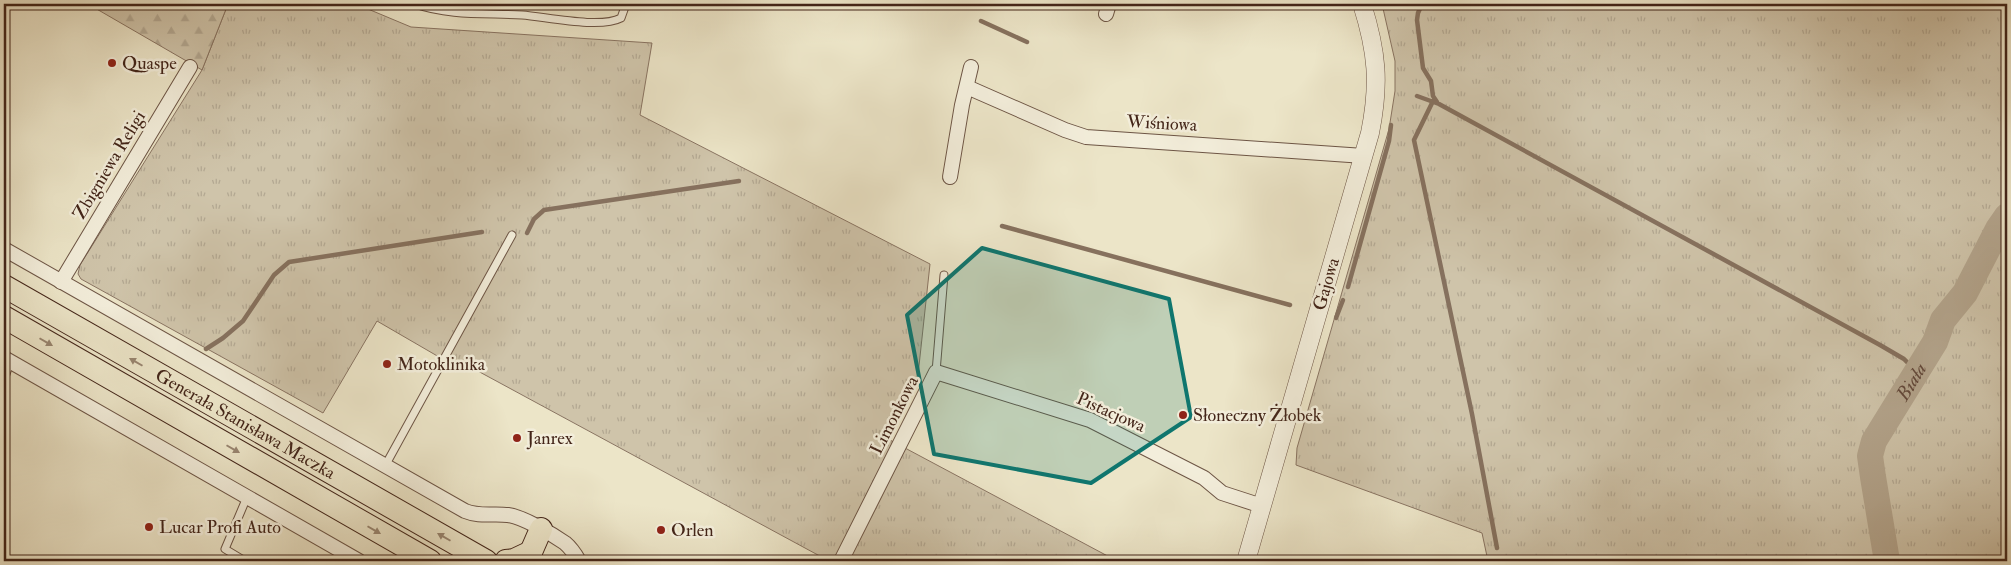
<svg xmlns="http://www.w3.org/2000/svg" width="2011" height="565" font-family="'IM FELL Double Pica',serif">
	<defs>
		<pattern id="grass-tufts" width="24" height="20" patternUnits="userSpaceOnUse" patternTransform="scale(1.25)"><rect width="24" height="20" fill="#cfc4aa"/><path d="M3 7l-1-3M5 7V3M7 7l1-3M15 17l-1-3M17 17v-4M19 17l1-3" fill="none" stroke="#b3a892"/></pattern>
		<pattern id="forest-firs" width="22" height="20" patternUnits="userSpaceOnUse" patternTransform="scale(1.25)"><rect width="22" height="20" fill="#cfc4aa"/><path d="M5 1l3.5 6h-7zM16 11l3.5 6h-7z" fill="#b3a892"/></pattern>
	</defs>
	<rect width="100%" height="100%" fill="#ece5c8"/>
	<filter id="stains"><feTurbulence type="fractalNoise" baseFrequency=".004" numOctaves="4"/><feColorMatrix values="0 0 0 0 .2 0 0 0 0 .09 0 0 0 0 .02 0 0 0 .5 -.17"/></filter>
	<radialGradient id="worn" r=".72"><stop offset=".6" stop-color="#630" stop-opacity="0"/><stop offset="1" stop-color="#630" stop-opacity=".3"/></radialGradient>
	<!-- grass -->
	<g fill="url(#grass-tufts)" stroke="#897462">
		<polygon points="228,4 356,4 411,27 652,43 640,115 930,264 918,375 890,440 1117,561 829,561 463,363 458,368 377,321 323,413 81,279 78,274 80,265 202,70"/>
		<polygon points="1382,4 2007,4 2007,561 1488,561 1482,533 1296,465 1297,448 1389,129 1395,91 1395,61"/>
	</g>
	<!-- forest -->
	<polygon fill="url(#forest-firs)" stroke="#897462" points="88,4 228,4 202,70"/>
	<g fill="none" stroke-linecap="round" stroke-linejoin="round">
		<!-- stream -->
		<g stroke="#86715e" stroke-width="4.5">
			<polyline points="1422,4 1418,13 1417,20 1423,68 1431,81 1433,96 1437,102"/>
			<polyline points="981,21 1027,42"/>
			<polyline points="1417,96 1439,104 1880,345 1904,359 1917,372"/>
			<polyline points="1433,101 1414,140 1472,414 1497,548"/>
			<polyline points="1002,226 1290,305"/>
			<polyline points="527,233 534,219 544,210 739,181"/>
			<polyline points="1348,287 1389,141 1391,125"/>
			<polyline points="1336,318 1343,300"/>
			<polyline points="206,349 223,338 243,321 274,275 289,262 482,232"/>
		</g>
		<!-- river -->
		<path stroke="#b3a48c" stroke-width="26" id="s1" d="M1887 561 1873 477 1870 456 1874 441 1935 342 1943 320 1965 293 1998 229 2007 216"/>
		<defs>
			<g id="service">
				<path d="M415 4C449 16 486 13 522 15 547 17 600 29 621 18L626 4"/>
				<polyline points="936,372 944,275"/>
				<polyline points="4,380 10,362"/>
				<polyline points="385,466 512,235"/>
				<polyline points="245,561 225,549 247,497"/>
			</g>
			<g id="minor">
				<polyline points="1106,14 1109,4"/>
				<polyline points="967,87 1065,130 1086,137 1364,156"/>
				<polyline points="950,177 962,105 971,67"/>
				<path d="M4 249 465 511C479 517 494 513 508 515 523 517 552 534 565 543 571 548 575 554 579 561"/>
				<polyline points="61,282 190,67"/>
				<polyline points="4,358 359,561"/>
				<polyline points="841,561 936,372 1090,420 1204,478 1222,493 1262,506"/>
			</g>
			<path id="tertiary" d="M1246 561 1370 133C1380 83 1377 52 1362 4"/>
			<g id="trunk">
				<path id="s2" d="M4 286 486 561"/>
				<polyline points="4,317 430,561"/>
				<polyline points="506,561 514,560 531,552"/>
				<polyline points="531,561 531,552 541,529"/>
			</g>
		</defs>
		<!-- service casing -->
		<use href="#service" stroke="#6d5545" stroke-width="9"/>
		<!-- minor casing -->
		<use href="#minor" stroke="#6d5545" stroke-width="16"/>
		<!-- tertiary casing -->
		<use href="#tertiary" stroke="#6d5545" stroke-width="19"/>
		<!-- trunk casing -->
		<use href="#trunk" stroke="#432519" stroke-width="24"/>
		<!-- service -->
		<use href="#service" stroke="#f3eedb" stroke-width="7"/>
		<!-- minor -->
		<use href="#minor" stroke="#f3eedb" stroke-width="14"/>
		<!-- tertiary -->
		<use href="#tertiary" stroke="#f3eedb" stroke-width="18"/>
		<!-- trunk -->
		<use href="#trunk" stroke="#ece5c8" stroke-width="22"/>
	</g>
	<!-- one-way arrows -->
	<defs><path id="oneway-solid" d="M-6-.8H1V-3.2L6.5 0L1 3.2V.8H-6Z" transform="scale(1.25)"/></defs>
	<g fill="#988570">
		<use href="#oneway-solid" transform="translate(46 342) rotate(30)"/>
		<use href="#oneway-solid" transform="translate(136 362) rotate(-150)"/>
		<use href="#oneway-solid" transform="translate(233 449) rotate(30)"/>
		<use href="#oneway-solid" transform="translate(374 530) rotate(30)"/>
		<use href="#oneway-solid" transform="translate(444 537) rotate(-150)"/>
	</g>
	<!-- marked area -->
	<path fill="#0f766e" fill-opacity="0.2" stroke="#0f766e" stroke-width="4" stroke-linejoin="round" d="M982 248 1169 299 1191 417 1091 483 934 454 907 315Z"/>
	<!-- markers -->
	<g fill="#8f2418" stroke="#f3eedb" stroke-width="2">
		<circle cx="112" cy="63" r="5"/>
		<circle cx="387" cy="364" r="5"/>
		<circle cx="1183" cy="415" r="5"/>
		<circle cx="517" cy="438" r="5"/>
		<circle cx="149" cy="527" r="5"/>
		<circle cx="661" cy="530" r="5"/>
	</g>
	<g text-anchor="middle" stroke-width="5" stroke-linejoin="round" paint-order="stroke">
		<!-- poi labels -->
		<g font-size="18" fill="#432519" stroke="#f3eedb" text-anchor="start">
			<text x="122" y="69">Quaspe</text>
			<text x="397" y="370">Motoklinika</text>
			<text x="1193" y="421">Słoneczny Żłobek</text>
			<text x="527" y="444">Janrex</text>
			<text x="159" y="533">Lucar Profi Auto</text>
			<text x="671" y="536">Orlen</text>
		</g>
		<!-- street labels -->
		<g font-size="18" fill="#432519" stroke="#f3eedb">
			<text transform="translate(1162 123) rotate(3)" y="6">Wiśniowa</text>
			<text transform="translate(109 165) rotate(-59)" y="6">Zbigniewa Religi</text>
			<text transform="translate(1326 284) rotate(-74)" y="6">Gajowa</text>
			<text transform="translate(1111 412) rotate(24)" y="6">Pistacjowa</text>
			<text transform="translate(894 415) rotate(-63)" y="6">Limonkowa</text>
			<text dy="6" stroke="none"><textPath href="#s2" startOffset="278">Generała Stanisława Maczka</textPath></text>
		</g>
		<!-- water labels -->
		<g font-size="19" font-style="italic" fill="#654b3c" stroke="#f3eedb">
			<text dy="7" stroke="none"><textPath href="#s1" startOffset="192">Biała</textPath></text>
		</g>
	</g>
	<!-- margin -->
	<rect width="2011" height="565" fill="none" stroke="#ece5c8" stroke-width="20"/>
	<rect x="5" y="5" width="2001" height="555" fill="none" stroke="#432519" stroke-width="2.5"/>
	<rect x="10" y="10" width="1991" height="545" fill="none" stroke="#432519"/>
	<rect width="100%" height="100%" filter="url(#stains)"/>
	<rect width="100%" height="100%" fill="url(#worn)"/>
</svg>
